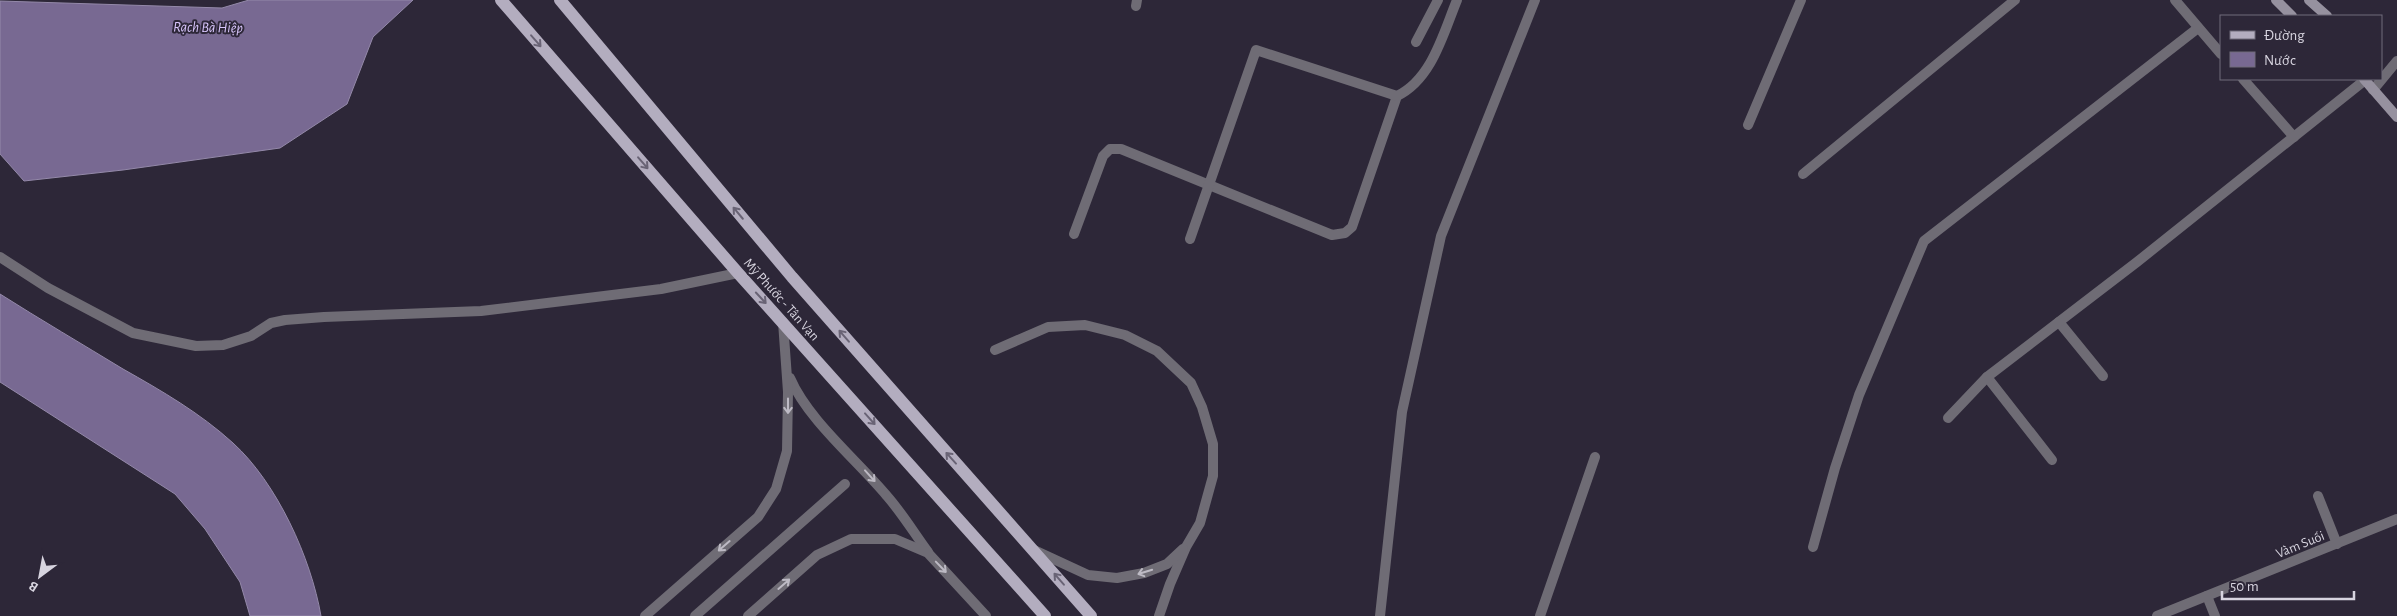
<svg xmlns="http://www.w3.org/2000/svg" width="2397" height="616" font-family="'Alegreya Sans',sans-serif">
	<rect width="100%" height="100%" fill="#2d2738"/>
	<!-- water -->
	<g fill="#786992" stroke="#9489a9">
		<polygon points="249,0 413,0 373,37 347,104 280,148 123,170 24,181 0,154 0,1 222,8"/>
		<path d="M0 294C41 320 82 344 123 369 162 391 200 413 233 443 277 483 311 558 321 616H250L240 582 205 529 175 494 0 382Z"/>
	</g>
	<g fill="none" stroke-linecap="round" stroke-linejoin="round">
		<!-- service -->
		<g stroke="#6f6c75" stroke-width="10">
			<polyline points="1416,42 1438,0"/>
			<polyline points="1074,234 1103,156 1110,149 1121,149 1332,235 1345,233 1352,227 1397,96"/>
			<path d="M1190 239 1256 50 1397 96C1432 79 1443 34 1457 0"/>
			<polyline points="0,257 48,288 133,333 196,346 223,345 251,336 271,323 285,320 324,317 481,311 661,289 738,273"/>
			<polyline points="995,350 1048,327 1085,325 1125,335 1157,351 1191,383 1202,407 1213,444 1213,476 1200,523 1186,547 1170,584 1159,616"/>
			<polyline points="1987,377 2052,460"/>
			<path d="M790 378C808 420 857 460 887 496 902 513 914 533 928 552"/>
			<polyline points="2318,496 2337,544"/>
			<polyline points="1813,547 1835,468 1859,395 1924,241 2198,28"/>
			<polyline points="1034,550 1088,575 1117,578 1144,573 1167,564 1183,549"/>
			<polyline points="2207,596 2215,616"/>
			<polyline points="645,616 758,517 776,489 787,451 788,392 783,322"/>
			<polyline points="695,616 845,484"/>
			<polyline points="748,616 817,555 851,539 895,539 928,553 986,616"/>
			<polyline points="1380,616 1402,412 1441,236 1535,0"/>
		</g>
		<!-- minor -->
		<g stroke="#6f6c75" stroke-width="10">
			<polyline points="2175,0 2221,54"/>
			<polyline points="1136,6 1137,0"/>
			<polyline points="2243,79 2294,137"/>
			<polyline points="2373,90 2397,61"/>
			<polyline points="1748,125 1801,0"/>
			<polyline points="1803,174 2015,0"/>
			<polyline points="2059,322 2103,376"/>
			<polyline points="1948,418 1987,377 2137,262 2365,80"/>
			<polyline points="1540,616 1595,457"/>
			<polyline points="2157,616 2397,519"/>
		</g>
		<!-- secondary -->
		<g stroke="#96919f" stroke-width="10">
			<polyline points="2276,0 2292,16"/>
			<polyline points="2309,0 2327,16"/>
			<polyline points="2364,79 2397,117"/>
		</g>
		<!-- primary -->
		<g stroke="#b3adbf" stroke-width="12">
			<polyline points="501,0 738,273 1045,616"/>
			<polyline points="560,0 792,277 1091,616"/>
		</g>
	</g>
	<!-- one-way arrows -->
	<defs><path id="oneway-shaft" d="M-6 0H5M1.5-3L5.5 0L1.5 3" fill="none" stroke-width="1.6" stroke-linecap="round" stroke-linejoin="round" transform="scale(1.25)"/></defs>
	<g stroke="#696375">
		<use href="#oneway-shaft" transform="translate(536 41) rotate(49)"/>
		<use href="#oneway-shaft" transform="translate(643 163) rotate(49)"/>
		<use href="#oneway-shaft" transform="translate(738 213) rotate(-130)"/>
		<use href="#oneway-shaft" transform="translate(761 298) rotate(47)"/>
		<use href="#oneway-shaft" transform="translate(844 336) rotate(-131)"/>
		<use href="#oneway-shaft" transform="translate(870 419) rotate(48)"/>
		<use href="#oneway-shaft" transform="translate(951 458) rotate(-132)"/>
		<use href="#oneway-shaft" transform="translate(1059 579) rotate(-131)"/>
	</g>
	<g stroke="#bdbac4">
		<use href="#oneway-shaft" transform="translate(788 406) rotate(90)"/>
		<use href="#oneway-shaft" transform="translate(870 476) rotate(48)"/>
		<use href="#oneway-shaft" transform="translate(724 546) rotate(139)"/>
		<use href="#oneway-shaft" transform="translate(941 567) rotate(46)"/>
		<use href="#oneway-shaft" transform="translate(1145 572) rotate(163)"/>
		<use href="#oneway-shaft" transform="translate(784 584) rotate(-41)"/>
	</g>
	<g text-anchor="middle" stroke-width="4" stroke-linejoin="round" paint-order="stroke">
		<!-- street labels -->
		<g font-size="14" fill="#d7d4df" stroke="#2d2738">
			<text transform="translate(782 299) rotate(48)" y="5">Mỹ Phước - Tân Vạn</text>
			<text transform="translate(2300 544) rotate(-22)" y="5">Vàm Suối</text>
		</g>
		<!-- water labels -->
		<g font-size="15" font-style="italic" fill="#d8c5fb" stroke="#2d2738">
			<text transform="translate(208 27) rotate(1)" y="5">Rạch Bà Hiệp</text>
		</g>
	</g>
	<!-- legend -->
	<rect x="2220" y="15" width="162" height="65" fill="#2d2738" stroke="#716c7b"/>
	<rect x="2230" y="31" width="25" height="8" fill="#b3adbf" stroke="#716c7b"/>
	<text x="2264" y="40" font-size="15" fill="#d7d4df">Đường</text>
	<rect x="2230" y="52" width="25" height="15" fill="#786992" stroke="#716c7b"/>
	<text x="2264" y="65" font-size="15" fill="#d7d4df">Nước</text>
	<!-- north arrow -->
	<g transform="translate(40 576) rotate(212)" stroke="#2d2738" stroke-width="4" paint-order="stroke">
	<path d="M0-4L9 19L0 12L-9 19Z" fill="#d7d4df"/>
	<text y="-8" font-size="14" font-weight="bold" text-anchor="middle" fill="#d7d4df">B</text>
	</g>
	<!-- scale -->
	<path d="M2222 591v8h132v-8" fill="none" stroke="#d7d4df" stroke-width="2.5"/>
	<text x="2230" y="591" font-size="15" fill="#d7d4df" stroke="#2d2738" stroke-width="4" paint-order="stroke">50 m</text>
</svg>
